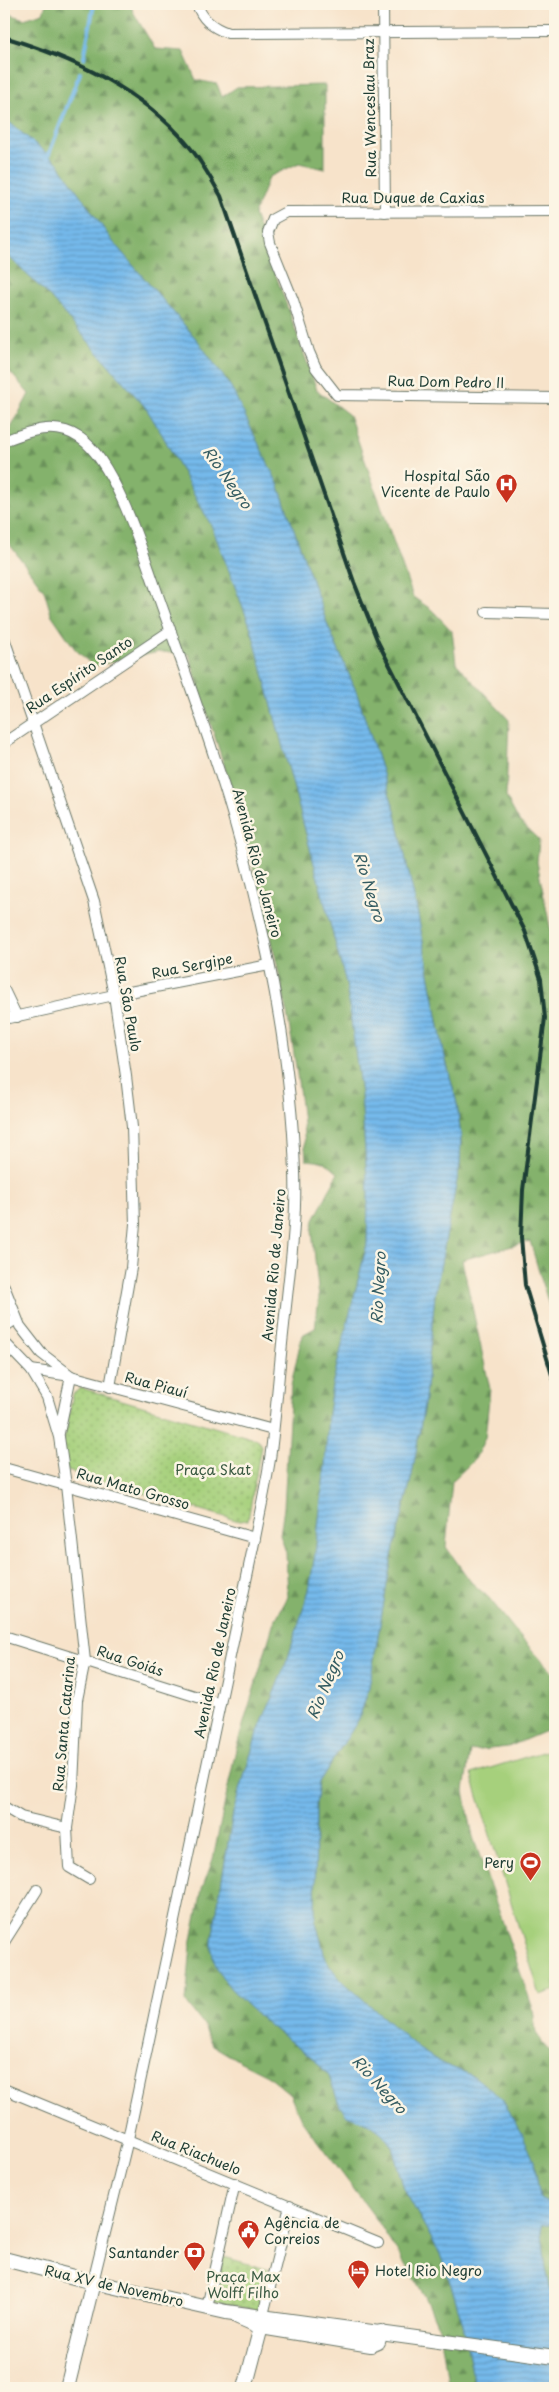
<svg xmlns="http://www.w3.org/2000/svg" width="559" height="2392" font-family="'Playpen Sans',sans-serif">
	<defs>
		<pattern id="forest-firs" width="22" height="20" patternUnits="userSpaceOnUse" patternTransform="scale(1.25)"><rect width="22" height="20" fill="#84b26c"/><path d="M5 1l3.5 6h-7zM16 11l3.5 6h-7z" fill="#6b925a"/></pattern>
		<pattern id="park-dots" width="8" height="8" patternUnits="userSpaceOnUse" patternTransform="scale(1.25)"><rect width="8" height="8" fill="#a6d07c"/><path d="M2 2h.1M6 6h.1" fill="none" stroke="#87aa66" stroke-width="1.8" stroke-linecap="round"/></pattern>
		<pattern id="water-rules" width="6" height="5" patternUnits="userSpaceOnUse" patternTransform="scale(1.25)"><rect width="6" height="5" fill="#75b9eb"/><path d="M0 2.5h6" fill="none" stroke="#5f98bf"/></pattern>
	</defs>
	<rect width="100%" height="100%" fill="#fcf5e5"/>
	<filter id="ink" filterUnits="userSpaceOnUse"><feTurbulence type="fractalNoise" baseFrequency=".02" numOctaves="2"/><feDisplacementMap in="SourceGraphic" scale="10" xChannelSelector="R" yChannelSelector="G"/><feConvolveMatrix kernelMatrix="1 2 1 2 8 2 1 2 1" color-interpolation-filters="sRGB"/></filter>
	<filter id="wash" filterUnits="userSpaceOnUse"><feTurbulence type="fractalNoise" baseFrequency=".0096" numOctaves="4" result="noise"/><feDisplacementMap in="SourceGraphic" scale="20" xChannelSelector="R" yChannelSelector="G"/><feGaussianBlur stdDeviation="1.12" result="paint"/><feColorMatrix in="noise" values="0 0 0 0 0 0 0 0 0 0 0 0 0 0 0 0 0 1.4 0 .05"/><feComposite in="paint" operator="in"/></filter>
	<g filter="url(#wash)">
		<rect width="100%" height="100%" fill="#f7e3ca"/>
		<!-- forest -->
		<g fill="url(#forest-firs)" stroke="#527850">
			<polygon points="46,4 133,4 132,10 155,49 183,51 196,80 217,84 222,97 237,87 325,85 325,169 299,163 269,177 254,214 317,390 349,415 413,597 432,610 452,631 456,663 509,720 506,797 519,821 539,840 537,862 555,952 555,1326 530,1241 462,1260 490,1389 485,1438 475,1459 452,1481 446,1547 471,1582 489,1598 522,1639 555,1675 555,1727 508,1747 470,1751 464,1791 473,1837 533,2009 536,2033 555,2060 555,2206 540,2198 534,2161 474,2076 443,2064 419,2049 339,1978 326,1960 315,1919 316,1804 319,1782 359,1719 369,1687 392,1556 412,1475 425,1399 435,1294 460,1165 461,1137 457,1104 444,1053 417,910 395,811 356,691 328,626 278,484 198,341 113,242 57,162 4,118 4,12 24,19 43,13"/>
			<path d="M4 252 49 296 146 408 163 436 212 527 251 628 346 983 361 1094 368 1193 367 1244 332 1386 328 1414 325 1466 315 1554 309 1590 288 1658 256 1737 233 1813 212 1940C212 1947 212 1954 214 1960 224 1996 290 2040 319 2064L329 2076 340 2106 347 2114 370 2124 383 2134 392 2147 404 2189 440 2254 452 2288 463 2324 475 2388H449L440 2331 425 2296 377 2220 301 2119 290 2094 267 2075 239 2061 212 2045 204 2026 186 2002 191 1945 202 1889 213 1859 236 1749 274 1622 288 1597 286 1552 280 1535 284 1508 291 1385 302 1335 315 1328 319 1298 312 1230 314 1220 338 1173 325 1162 306 1160C298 1038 269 919 235 802 221 752 203 703 189 654L159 652 93 666 75 649 51 614 44 590 4 537V441L29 394 10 372 4 368Z"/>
			<polygon points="555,2223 555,2310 546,2269 541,2225"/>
		</g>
		<!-- park -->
		<g fill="url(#park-dots)" stroke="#628658">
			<polygon points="81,1388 258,1440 261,1446 248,1520 239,1521 64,1470 59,1465 73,1394"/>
			<polygon points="224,2257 270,2270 258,2311 214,2301"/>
		</g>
		<!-- garden -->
		<polygon fill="#a6d07c" stroke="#628658" points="555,1748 555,1990 540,1995 471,1774"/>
		<!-- water -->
		<path fill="url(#water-rules)" stroke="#4a7b90" d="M4 118 57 162 113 242 198 341 231 387 278 484 328 626 356 691 395 811 417 910 444 1053 457 1104 461 1137 460 1165 435 1294 425 1399 412 1475 392 1556 369 1687 359 1719 319 1782 316 1804 315 1919 326 1960 339 1978 419 2049 443 2064 474 2076 502 2099 522 2133 534 2161 540 2198 555 2206V2223L541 2225 546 2269 555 2310V2388H475L463 2324 452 2288 440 2254 404 2189 392 2147 383 2134 370 2124 347 2115 340 2106 329 2076 319 2064C290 2040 224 1996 214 1960 212 1954 212 1947 212 1940L233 1813 256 1737 288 1658 309 1590 315 1554 325 1466 328 1414 332 1386 367 1244 368 1193 361 1094 346 983 251 628 212 527 163 436 146 408 49 296 4 252Z"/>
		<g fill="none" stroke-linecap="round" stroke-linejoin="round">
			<!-- stream -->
			<g stroke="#75b9eb" stroke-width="4">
				<polyline points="84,58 94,4"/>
				<polyline points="47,159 80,73"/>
			</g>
		</g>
	</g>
	<g filter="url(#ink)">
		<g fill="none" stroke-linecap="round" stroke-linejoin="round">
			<defs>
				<g id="minor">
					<path d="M197 4C202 20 213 28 228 33L555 31"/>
					<polyline points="383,4 385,212"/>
					<polyline points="555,211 286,212 273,219 268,232 270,243 293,300 309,352 316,368 337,395 555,398"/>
					<path d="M4 441C29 431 55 421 80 438 116 462 145 559 160 601 185 672 212 744 233 816 266 931 291 1052 295 1172 297 1223 289 1274 284 1325 279 1369 276 1415 270 1459 266 1485 260 1512 255 1538L128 2139 93 2282"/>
					<polyline points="486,612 555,614"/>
					<polyline points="4,638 94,901 114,995 126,1076 132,1127 135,1224 131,1268 110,1387"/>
					<polyline points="4,743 170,631"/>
					<polyline points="4,990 17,1017"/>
					<polyline points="4,1019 114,995 269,965"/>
					<polyline points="4,1286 20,1326 41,1353 71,1376 59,1433"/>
					<polyline points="4,1327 16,1319"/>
					<polyline points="4,1342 31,1370 47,1397 59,1437 66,1485 85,1661 77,1700 73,1785 67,1828 21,1817 4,1807"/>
					<polyline points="31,1370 71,1376 273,1430"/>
					<polyline points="4,1468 255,1538"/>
					<polyline points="4,1636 220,1704"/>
					<polyline points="67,1828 69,1867 89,1879"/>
					<polyline points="4,1942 37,1890"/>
					<polyline points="4,2089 378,2243"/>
					<polyline points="207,2307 235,2183"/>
					<polyline points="263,2315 290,2206"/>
				</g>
				<g id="secondary">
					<polyline points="4,2259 93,2282 226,2312 555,2357"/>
					<polyline points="238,2317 261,2327 371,2345 378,2342 381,2332"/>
					<polyline points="67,2388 93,2282"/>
					<polyline points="245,2388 261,2327"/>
				</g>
			</defs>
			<!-- minor casing -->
			<use href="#minor" stroke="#6b7768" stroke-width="12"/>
			<!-- secondary casing -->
			<use href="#secondary" stroke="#6b7768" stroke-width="16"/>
			<!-- minor -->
			<use href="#minor" stroke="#fff" stroke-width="10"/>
			<!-- secondary -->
			<use href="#secondary" stroke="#fff" stroke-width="14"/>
			<!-- rail -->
			<path stroke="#1f3d34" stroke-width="4" d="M4 37C73 58 141 89 188 145 201 160 211 179 221 196L354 582 378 642 525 931 541 979 545 1018 523 1190 521 1237 525 1285 555 1385"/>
		</g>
	</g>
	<!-- icons -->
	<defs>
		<symbol id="hospital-pin" viewBox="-11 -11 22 30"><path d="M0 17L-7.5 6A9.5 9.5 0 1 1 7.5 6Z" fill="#c8321e" stroke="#fcf5e5"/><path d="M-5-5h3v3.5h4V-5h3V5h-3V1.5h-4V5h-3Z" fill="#fff"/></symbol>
		<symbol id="stadium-pin" viewBox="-11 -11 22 30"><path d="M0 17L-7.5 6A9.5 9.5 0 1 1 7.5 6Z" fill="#c8321e" stroke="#fcf5e5"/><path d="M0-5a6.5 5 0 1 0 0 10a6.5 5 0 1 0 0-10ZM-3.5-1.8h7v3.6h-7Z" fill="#fff"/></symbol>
		<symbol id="civic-pin" viewBox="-11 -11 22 30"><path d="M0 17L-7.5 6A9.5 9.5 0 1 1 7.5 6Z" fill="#c8321e" stroke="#fcf5e5"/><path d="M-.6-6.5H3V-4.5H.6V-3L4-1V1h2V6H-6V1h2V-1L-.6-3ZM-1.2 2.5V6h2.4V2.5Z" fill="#fff"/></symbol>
		<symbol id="bank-pin" viewBox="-11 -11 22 30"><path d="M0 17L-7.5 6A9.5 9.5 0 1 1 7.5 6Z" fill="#c8321e" stroke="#fcf5e5"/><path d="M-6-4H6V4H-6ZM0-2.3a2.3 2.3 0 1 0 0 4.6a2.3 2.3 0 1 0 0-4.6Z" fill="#fff"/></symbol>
		<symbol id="hotel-pin" viewBox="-11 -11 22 30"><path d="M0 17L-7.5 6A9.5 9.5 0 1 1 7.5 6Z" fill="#c8321e" stroke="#fcf5e5"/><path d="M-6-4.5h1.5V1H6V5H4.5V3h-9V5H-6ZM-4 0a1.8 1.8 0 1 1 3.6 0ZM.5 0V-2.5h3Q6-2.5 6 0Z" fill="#fff"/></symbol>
	</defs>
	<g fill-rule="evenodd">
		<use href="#hospital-pin" x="494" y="472" width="25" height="34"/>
		<use href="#stadium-pin" x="518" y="1850" width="25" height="34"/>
		<use href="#civic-pin" x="236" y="2218" width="25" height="34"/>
		<use href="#bank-pin" x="182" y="2240" width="25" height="34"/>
		<use href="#hotel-pin" x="346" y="2258" width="25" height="34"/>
	</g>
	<g text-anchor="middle" stroke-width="5" stroke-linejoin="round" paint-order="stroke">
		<!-- street labels -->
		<g font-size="14" fill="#1f3d34" stroke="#fcf5e5">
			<text transform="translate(370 108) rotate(-91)" y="5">Rua Wenceslau Braz</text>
			<text x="413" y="203">Rua Duque de Caxias</text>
			<text transform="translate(446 382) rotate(1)" y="5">Rua Dom Pedro II</text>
			<text transform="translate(79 675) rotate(-34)" y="5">Rua Espírito Santo</text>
			<text transform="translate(257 863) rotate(75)" y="5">Avenida Rio de Janeiro</text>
			<text transform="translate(192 966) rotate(-11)" y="5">Rua Sergipe</text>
			<text transform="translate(128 1004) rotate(80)" y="5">Rua São Paulo</text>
			<text transform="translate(274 1265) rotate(-85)" y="5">Avenida Rio de Janeiro</text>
			<text transform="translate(156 1385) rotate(15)" y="5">Rua Piauí</text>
			<text transform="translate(133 1489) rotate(16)" y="5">Rua Mato Grosso</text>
			<text transform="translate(130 1661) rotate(18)" y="5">Rua Goiás</text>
			<text transform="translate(215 1663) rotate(-78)" y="5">Avenida Rio de Janeiro</text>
			<text transform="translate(64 1724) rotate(-85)" y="5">Rua Santa Catarina</text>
			<text transform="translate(196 2153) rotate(22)" y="5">Rua Riachuelo</text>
			<text transform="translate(114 2286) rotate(13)" y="5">Rua XV de Novembro</text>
		</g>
		<!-- poi labels -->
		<g font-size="14" fill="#1f3d34" stroke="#fcf5e5" text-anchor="end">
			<text x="490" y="481">Hospital São<tspan x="490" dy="16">Vicente de Paulo</tspan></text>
			<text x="514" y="1868">Pery</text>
			<text x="264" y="2228" text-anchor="start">Agência de<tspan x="264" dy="16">Correios</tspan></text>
			<text x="179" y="2258">Santander</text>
			<text x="375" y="2276" text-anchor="start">Hotel Rio Negro</text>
		</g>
		<!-- park labels -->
		<g font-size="14" fill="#3a5a42" stroke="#fcf5e5">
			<text x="213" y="1475">Praça Skat</text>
			<text x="243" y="2282">Praça Max<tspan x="243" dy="16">Wolff Filho</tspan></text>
		</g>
		<!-- water labels -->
		<g font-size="15" font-style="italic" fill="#345c62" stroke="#fcf5e5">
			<text transform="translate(227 478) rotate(55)" y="5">Rio Negro</text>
			<text transform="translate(369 887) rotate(73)" y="5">Rio Negro</text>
			<text transform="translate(379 1288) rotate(-87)" y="5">Rio Negro</text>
			<text transform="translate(326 1685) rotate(-67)" y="5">Rio Negro</text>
			<text transform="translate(379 2085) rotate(48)" y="5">Rio Negro</text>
		</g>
	</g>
	<!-- margin -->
	<rect width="559" height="2392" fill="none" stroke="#fcf5e5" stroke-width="20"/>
</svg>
